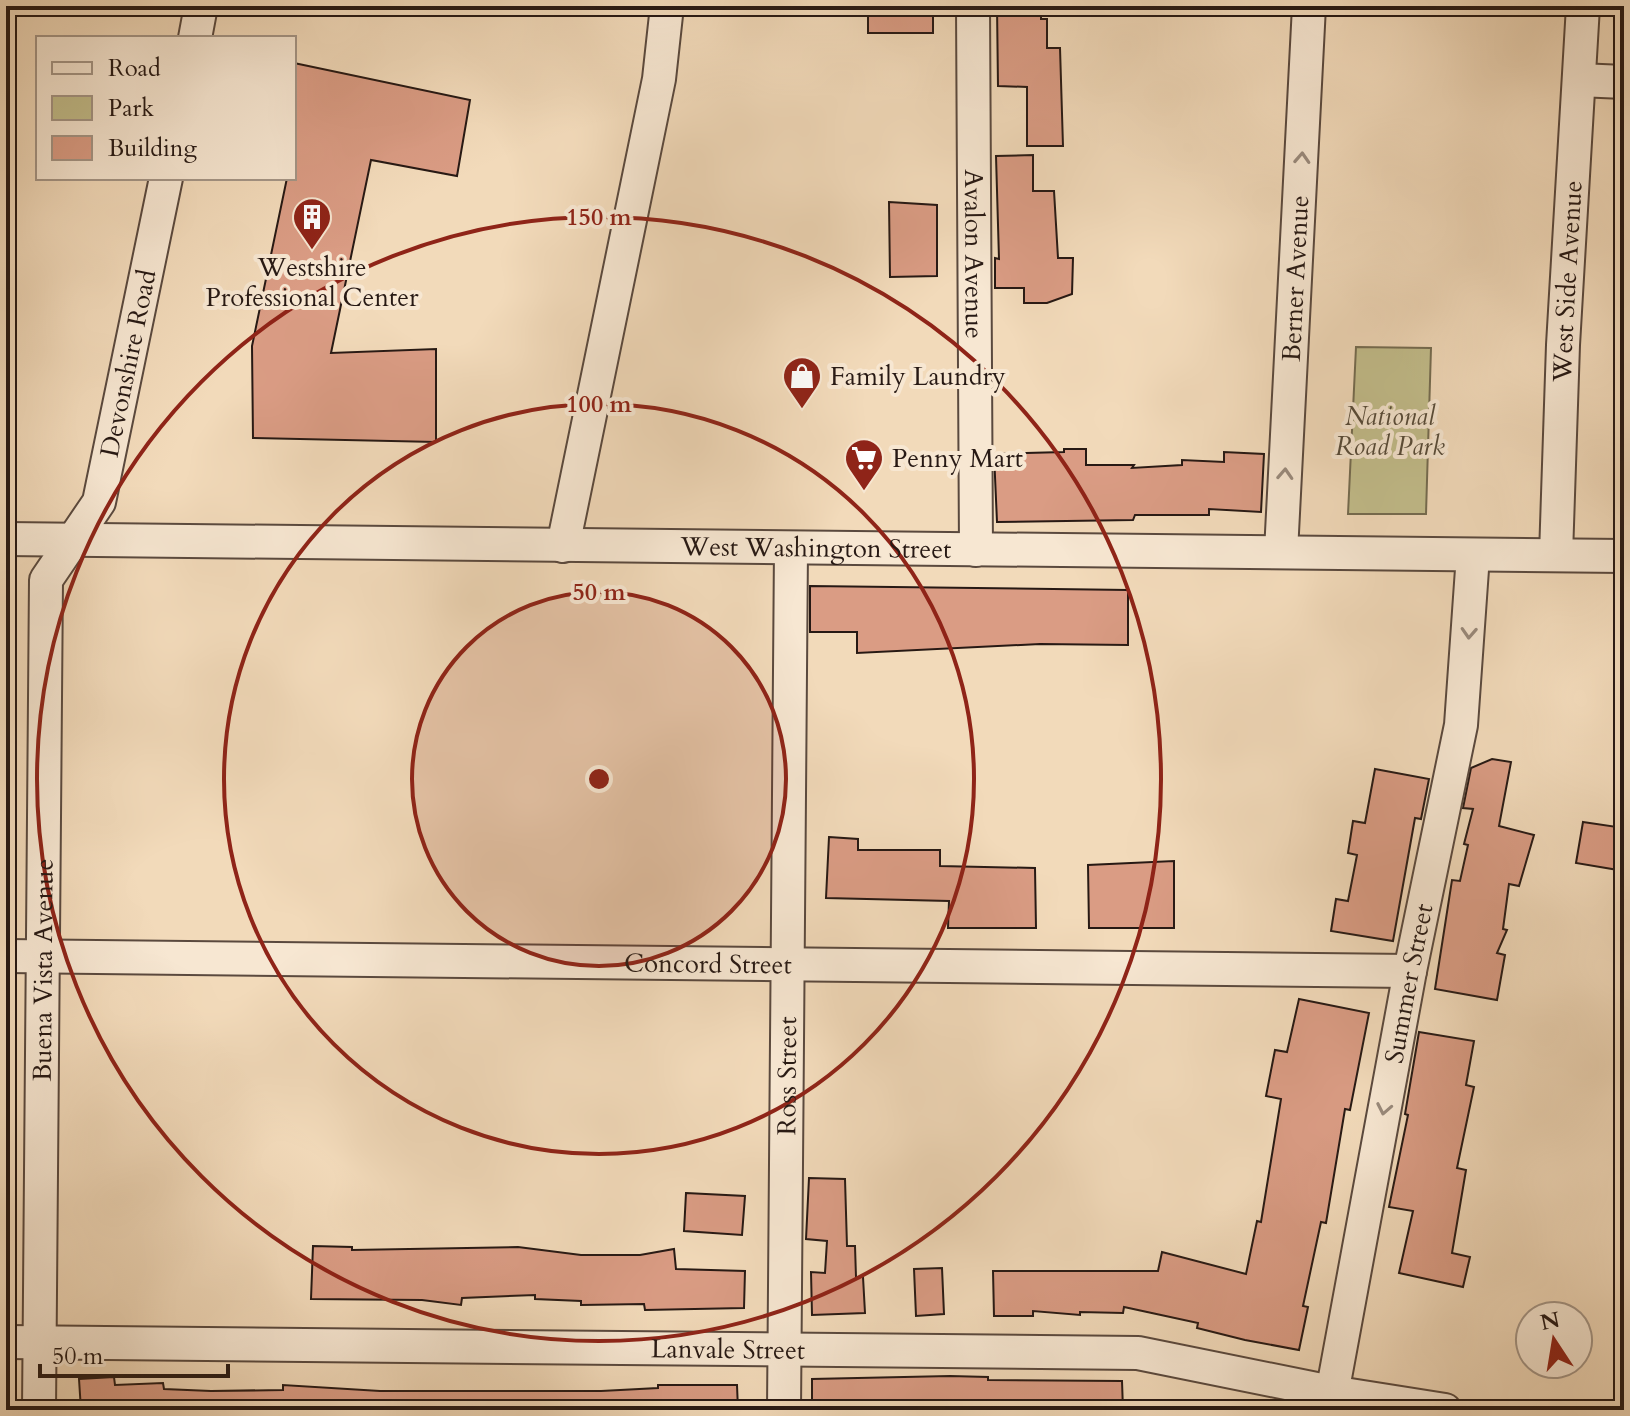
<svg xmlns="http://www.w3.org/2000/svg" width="1630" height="1416" font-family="Cardo,serif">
	<rect width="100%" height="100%" fill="#f2daba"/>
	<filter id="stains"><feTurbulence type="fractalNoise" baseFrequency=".0025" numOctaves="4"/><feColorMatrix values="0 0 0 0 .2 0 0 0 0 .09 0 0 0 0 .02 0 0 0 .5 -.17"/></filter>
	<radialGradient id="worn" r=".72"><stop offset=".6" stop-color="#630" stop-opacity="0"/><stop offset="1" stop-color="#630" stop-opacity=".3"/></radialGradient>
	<!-- green -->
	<polygon fill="#c2bd8b" stroke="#746b50" stroke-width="2" points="1356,347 1431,348 1426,514 1348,514"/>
	<!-- building -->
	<g fill="#da9c84" stroke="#271914" stroke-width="2">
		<rect x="868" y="6" width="65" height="27"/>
		<polygon points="997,6 1041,6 1041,19 1047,19 1047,48 1060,48 1063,146 1027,146 1027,87 998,86"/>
		<polygon points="294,63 470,100 457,176 371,160 331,353 436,349 436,442 253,438 252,346 287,178 294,178"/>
		<polygon points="1033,155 1033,191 1054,191 1058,258 1073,258 1072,294 1047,303 1024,303 1024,288 995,288 995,258 999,259 996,156"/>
		<polygon points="889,202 937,205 937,276 890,277"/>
		<polygon points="1064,449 1086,449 1086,465 1134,465 1132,468 1182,465 1182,460 1224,462 1224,452 1264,454 1261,512 1209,509 1209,515 1135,515 1133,520 997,522 994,454 1064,452"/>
		<polygon points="810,586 1128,590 1128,645 1040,644 857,653 857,632 810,632"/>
		<polygon points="1492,759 1511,762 1499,826 1534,835 1519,886 1509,884 1503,929 1507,930 1497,953 1505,955 1497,1000 1435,989 1452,880 1460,881 1468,845 1464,844 1473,809 1463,808 1471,768"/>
		<polygon points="1375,769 1429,779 1421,819 1415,818 1393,941 1331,931 1336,899 1348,901 1357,855 1348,853 1353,821 1365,823"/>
		<polygon points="1583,822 1624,828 1624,871 1576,863"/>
		<polygon points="829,837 858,839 858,850 940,850 940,866 1035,868 1036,928 948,928 949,901 826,898"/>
		<polygon points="1174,861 1174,928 1089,928 1088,865"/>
		<polygon points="1299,999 1369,1013 1350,1110 1345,1109 1326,1223 1321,1222 1303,1306 1308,1307 1299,1350 1245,1340 1197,1328 1198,1323 1124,1307 1123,1313 1080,1312 1080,1315 1033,1311 1033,1316 994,1316 993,1271 1158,1271 1162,1252 1246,1274 1257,1221 1261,1222 1281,1099 1266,1096 1275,1050 1287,1052"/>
		<polygon points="1419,1032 1474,1041 1466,1085 1474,1087 1457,1168 1466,1170 1452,1253 1470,1257 1463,1287 1399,1273 1413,1211 1389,1207 1408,1115 1405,1114"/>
		<polygon points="809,1178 845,1179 847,1246 855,1246 856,1277 863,1277 865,1313 812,1315 811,1272 825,1273 827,1241 806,1239"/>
		<polygon points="686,1193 745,1196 742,1235 684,1231"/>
		<polygon points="313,1246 352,1247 352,1250 518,1247 581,1255 640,1255 674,1249 676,1269 745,1271 744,1308 645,1310 644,1304 581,1305 581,1301 535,1299 535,1295 462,1298 461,1305 422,1300 311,1299"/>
		<polygon points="942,1268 944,1314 916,1316 914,1269"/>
		<polygon points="950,1376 988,1377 988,1380 1122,1381 1123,1410 812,1410 812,1379"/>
		<polygon points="114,1377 115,1385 163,1383 164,1389 211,1391 283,1390 283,1385 380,1391 601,1391 658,1388 658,1385 737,1385 738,1410 81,1410 79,1379"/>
	</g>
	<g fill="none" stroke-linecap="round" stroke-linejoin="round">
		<defs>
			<g id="minor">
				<path id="s1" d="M973 6 976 550"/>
				<polyline points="195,38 201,6"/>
				<polyline points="1579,80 1624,82"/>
				<path id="s2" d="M6 539 1624 556"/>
				<polyline points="563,546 659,79 667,6"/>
				<path id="s3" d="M1281 552 1309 6"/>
				<path id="s4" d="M1556 555 1563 345 1583 6"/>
				<path id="s5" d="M6 956 1410 971"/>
				<path id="s6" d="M6 1342 1138 1353 1331 1392 1445 1410"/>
				<path id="s7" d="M39 1410 46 580 99 502 166 178"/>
				<path id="s8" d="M784 1410 791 548"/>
				<path id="s9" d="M1329 1410 1410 971 1461 725 1473 555"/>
			</g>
		</defs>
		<!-- minor casing -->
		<use href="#minor" stroke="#5a493e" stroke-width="36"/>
		<!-- minor -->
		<use href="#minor" stroke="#f7e7d2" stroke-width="32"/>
	</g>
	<!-- one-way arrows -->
	<defs><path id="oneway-chevron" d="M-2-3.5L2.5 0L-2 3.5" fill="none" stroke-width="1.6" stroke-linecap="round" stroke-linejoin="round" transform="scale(2)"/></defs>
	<g stroke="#998a7c">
		<use href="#oneway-chevron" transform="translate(1302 158) rotate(-87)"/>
		<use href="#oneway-chevron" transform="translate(1285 474) rotate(-87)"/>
		<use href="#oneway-chevron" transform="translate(1469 633) rotate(93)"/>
		<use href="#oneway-chevron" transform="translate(1384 1109) rotate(101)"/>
	</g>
	<!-- distance rings -->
	<circle cx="599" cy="779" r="187" fill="#8f2418" fill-opacity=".12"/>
	<g fill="none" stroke="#8f2418" stroke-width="4">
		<circle cx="599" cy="779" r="187"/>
		<circle cx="599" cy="779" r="375"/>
		<circle cx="599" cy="779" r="562"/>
	</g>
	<!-- icons -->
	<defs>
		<symbol id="building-pin" viewBox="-11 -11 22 30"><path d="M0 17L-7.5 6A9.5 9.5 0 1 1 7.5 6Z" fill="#8f2418" stroke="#f7e7d2"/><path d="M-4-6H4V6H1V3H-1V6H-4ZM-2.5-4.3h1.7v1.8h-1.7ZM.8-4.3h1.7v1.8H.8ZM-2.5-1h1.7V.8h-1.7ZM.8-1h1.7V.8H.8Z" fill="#fff"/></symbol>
		<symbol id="shop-pin" viewBox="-11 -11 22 30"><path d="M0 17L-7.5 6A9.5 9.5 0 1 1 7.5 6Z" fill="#8f2418" stroke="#f7e7d2"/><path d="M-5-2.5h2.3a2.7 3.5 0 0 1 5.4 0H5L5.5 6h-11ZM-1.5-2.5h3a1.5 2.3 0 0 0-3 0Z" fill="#fff"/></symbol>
		<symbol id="supermarket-pin" viewBox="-11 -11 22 30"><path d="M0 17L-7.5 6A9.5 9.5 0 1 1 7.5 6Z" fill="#8f2418" stroke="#f7e7d2"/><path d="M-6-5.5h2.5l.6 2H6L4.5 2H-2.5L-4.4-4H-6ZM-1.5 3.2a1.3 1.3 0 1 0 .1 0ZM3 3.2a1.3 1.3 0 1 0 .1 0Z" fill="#fff"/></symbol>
	</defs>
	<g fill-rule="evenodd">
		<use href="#building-pin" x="290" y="195" width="44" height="60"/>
		<use href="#shop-pin" x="780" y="354" width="44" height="60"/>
		<use href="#supermarket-pin" x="842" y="436" width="44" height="60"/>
	</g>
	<g text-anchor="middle" stroke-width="8" stroke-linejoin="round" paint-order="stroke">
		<!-- street labels -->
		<g font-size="26" fill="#271914" stroke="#f7e7d2">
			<text dy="9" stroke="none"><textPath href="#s1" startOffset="248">Avalon Avenue</textPath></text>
			<text dy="9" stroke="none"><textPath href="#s3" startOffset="274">Berner Avenue</textPath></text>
			<text dy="9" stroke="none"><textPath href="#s4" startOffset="274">West Side Avenue</textPath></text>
			<text dy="9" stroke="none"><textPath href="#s7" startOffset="1066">Devonshire Road</textPath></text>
			<text dy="9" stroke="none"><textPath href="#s2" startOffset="810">West Washington Street</textPath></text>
			<text dy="9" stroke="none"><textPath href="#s5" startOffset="702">Concord Street</textPath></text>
			<text dy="9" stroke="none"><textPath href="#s7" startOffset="440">Buena Vista Avenue</textPath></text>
			<text dy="9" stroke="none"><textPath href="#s9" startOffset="434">Summer Street</textPath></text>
			<text dy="9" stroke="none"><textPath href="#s8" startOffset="334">Ross Street</textPath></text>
			<text dy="9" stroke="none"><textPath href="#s6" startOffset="722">Lanvale Street</textPath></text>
		</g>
		<!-- poi labels -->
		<g font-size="26" fill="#271914" stroke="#f7e7d2" text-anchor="start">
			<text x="312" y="276" text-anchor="middle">Westshire<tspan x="312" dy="30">Professional Center</tspan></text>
			<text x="830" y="385">Family Laundry</text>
			<text x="892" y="467">Penny Mart</text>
		</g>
		<!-- park labels -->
		<g font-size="26" font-style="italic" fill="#564a38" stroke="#f7e7d2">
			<text x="1390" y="425">National<tspan x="1390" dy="30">Road Park</tspan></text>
		</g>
	</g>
	<circle cx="599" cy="779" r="12" fill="#8f2418" stroke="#f7e7d2" stroke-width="4"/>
	<g font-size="24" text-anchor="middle" font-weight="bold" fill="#8f2418" stroke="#f7e7d2" stroke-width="8" stroke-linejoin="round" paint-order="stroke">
		<text x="599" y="225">150 m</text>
		<text x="599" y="412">100 m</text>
		<text x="599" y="600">50 m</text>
	</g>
	<!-- margin -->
	<rect width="1630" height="1416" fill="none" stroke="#f2daba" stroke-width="32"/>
	<rect x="8" y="8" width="1614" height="1400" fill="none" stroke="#271914" stroke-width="4"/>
	<rect x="16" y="16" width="1598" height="1384" fill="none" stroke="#271914" stroke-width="2"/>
	<!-- legend -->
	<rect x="36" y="36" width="260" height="144" fill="#f7e7d2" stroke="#a49586" stroke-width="2"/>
	<rect x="52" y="62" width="40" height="12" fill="#f7e7d2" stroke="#a49586" stroke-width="2"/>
	<text x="108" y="76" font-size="24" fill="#271914">Road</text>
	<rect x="52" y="96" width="40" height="24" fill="#c2bd8b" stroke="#a49586" stroke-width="2"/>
	<text x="108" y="116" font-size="24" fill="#271914">Park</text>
	<rect x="52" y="136" width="40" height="24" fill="#da9c84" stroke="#a49586" stroke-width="2"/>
	<text x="108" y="156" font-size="24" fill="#271914">Building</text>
	<!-- north arrow -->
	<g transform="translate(1554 1340) rotate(348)"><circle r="38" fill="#f7e7d2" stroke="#a49586" stroke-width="2"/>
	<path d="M0-6L14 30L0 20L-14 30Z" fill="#8f2418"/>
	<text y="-12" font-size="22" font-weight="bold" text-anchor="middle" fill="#271914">N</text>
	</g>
	<!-- scale -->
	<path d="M40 1364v12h188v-12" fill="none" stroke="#271914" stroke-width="4"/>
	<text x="52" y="1364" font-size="24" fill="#271914" stroke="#f7e7d2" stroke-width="6" paint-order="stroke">50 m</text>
	<rect width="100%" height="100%" filter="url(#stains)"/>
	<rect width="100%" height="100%" fill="url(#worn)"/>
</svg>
